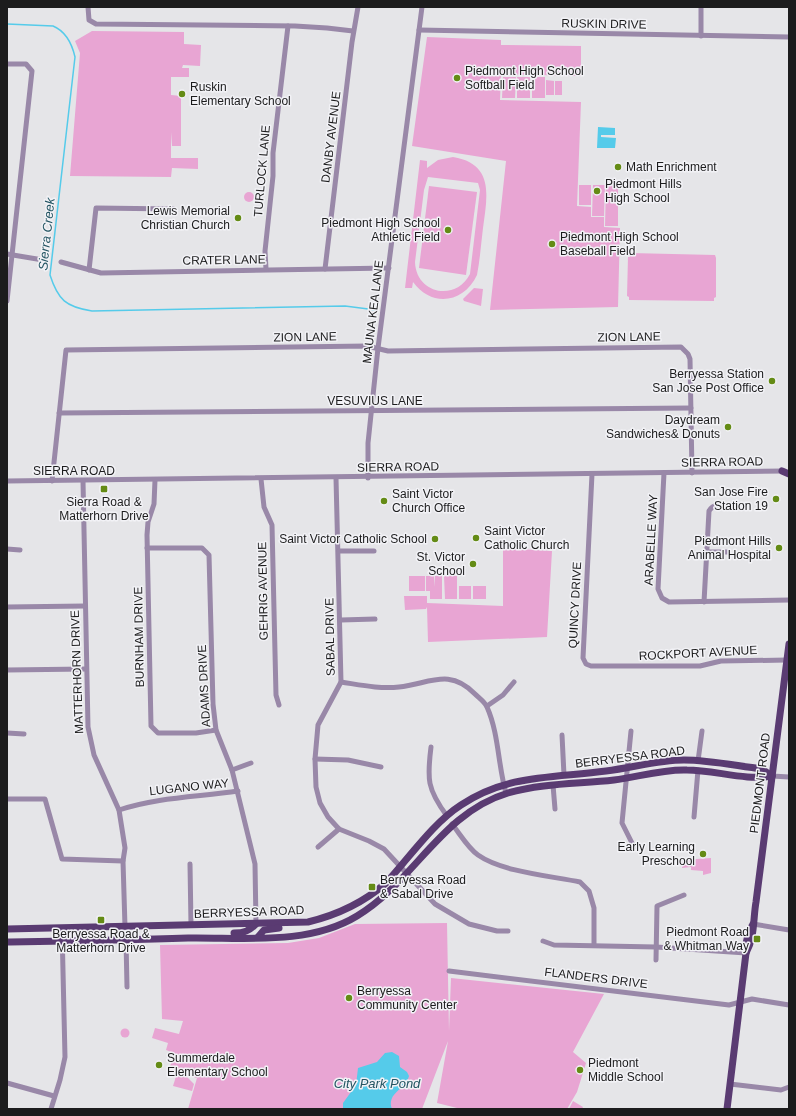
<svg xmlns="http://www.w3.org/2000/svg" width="796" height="1116" font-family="Helvetica,sans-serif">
	<rect width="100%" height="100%" fill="#e5e5e8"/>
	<!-- green -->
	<g fill="#e8a5d3" fill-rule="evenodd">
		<polygon points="92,31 184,32 184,44 201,45 200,66 183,65 182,68 189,68 189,77 171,77 171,95 181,96 181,146 172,146 171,132 171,158 198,158 198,169 172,168 171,177 70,176 80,53 75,41"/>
		<polygon points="427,37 501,40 501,45 581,46 581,76 501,74 500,100 581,102 577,206 591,207 591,217 604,217 604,227 620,228 618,307 490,310 506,161 412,146"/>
		<polygon points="503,77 516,77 515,98 502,98"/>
		<rect x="517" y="77" width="13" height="21"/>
		<rect x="532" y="77" width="13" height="21"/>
		<polygon points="546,80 554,81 554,95 546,95"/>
		<rect x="555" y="81" width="7" height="14"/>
		<path d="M453 157C495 164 487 197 483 228 481 244 480 260 477 275 464 303 432 308 413 282L412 288H405L420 160 427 161V168L438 160ZM428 177 478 183 480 190 470 274C456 302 416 294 415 262L424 190Z"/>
		<rect x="579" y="185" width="12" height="20"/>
		<polygon points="593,185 605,185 604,216 592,216"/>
		<polygon points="606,185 618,185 618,226 605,226"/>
		<polygon points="429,186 477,192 466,275 419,268"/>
		<circle cx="249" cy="197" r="5"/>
		<polygon points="630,253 715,255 716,258 716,297 714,298 714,301 629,300 629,297 627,296 628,257 630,257"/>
		<polygon points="474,288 483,289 481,306 464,301 463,299"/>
		<polygon points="503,548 552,551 547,637 428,642 427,607 426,609 405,610 404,596 427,596 427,603 503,606"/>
		<rect x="409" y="576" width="16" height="15"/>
		<polygon points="426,576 434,576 434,587 435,576 442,576 442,599 430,599 430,591 426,591"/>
		<polygon points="444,576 457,576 457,599 445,599"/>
		<rect x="459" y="586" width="12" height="13"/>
		<rect x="473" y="586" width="13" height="13"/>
		<polygon points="711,858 711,873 703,875 703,871 691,870 691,867 682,868 683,860"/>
		<polygon points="447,923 449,1031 451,978 604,994 573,1052 586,1063 577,1092 567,1109 461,1109 437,1103 448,1041 422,1109 188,1109 197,1078 173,1071 170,1067 174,1053 166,1050 168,1043 152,1038 155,1028 179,1034 183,1021 162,1019 160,945 288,943 319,938 355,924"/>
		<circle cx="125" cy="1033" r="4.5"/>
		<polygon points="177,1073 185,1075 194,1084 192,1091 173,1086"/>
		<polygon points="573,1101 583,1107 582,1109 569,1109"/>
	</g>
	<!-- water -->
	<g fill="#55cbea">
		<polygon points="598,127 615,128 615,135 601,135 601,137 616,138 615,148 597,148"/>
		<path d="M392 1052 399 1056 400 1067 407 1072 409 1076C406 1089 386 1093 392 1109H343V1103L356 1085 358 1068 377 1062 385 1053Z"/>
	</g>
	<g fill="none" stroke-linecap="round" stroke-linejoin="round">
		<!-- stream -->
		<path stroke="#55cbea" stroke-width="1.5" d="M7 24 53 26C65 31 72 44 75 57L50 275C58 300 66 307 92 311L345 306 376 310"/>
		<!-- minor -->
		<g stroke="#9988a8" stroke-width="5">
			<polyline points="88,7 89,20 96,24 295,26 327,28 353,31"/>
			<polyline points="701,7 701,36"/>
			<polyline points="419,30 789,37"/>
			<polyline points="7,64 26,64 32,71 7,301"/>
			<polyline points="7,254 43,260"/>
			<polyline points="61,262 101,273 389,268"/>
			<polyline points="266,269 265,251 273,176 273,153 288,26"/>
			<polyline points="325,269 352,42 358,7"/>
			<polyline points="89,270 96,208 174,209"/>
			<polyline points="59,413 691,408"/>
			<polyline points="664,473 658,589 662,598 669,602 789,600"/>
			<polyline points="592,474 583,658 586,664 591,666 700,666 721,661 787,660"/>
			<polyline points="336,478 341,682 318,725 315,759 316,787 320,803 328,817 339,829 369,841 384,849 435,904 469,924 497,931 508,931"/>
			<polyline points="368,478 368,443 378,348 422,7"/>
			<polyline points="261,479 264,507 272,525 276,695 279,705"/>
			<polyline points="155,480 154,504 148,522 147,535 151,726 158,733 196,733 216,730"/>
			<polyline points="7,481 784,471"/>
			<polyline points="52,481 66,350 367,346 388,351 681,347 688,354 690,359 692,473"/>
			<polyline points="83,481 88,727 94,755 119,810 125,848 123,861 125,927"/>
			<polyline points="147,548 202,548 209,555 213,704 216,730 232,770 255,864 256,924"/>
			<polyline points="7,549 20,550"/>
			<polyline points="339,551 374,551"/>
			<polyline points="707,552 727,552"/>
			<path d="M704 602 709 511C714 502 725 505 734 505"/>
			<polyline points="7,607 85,606"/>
			<polyline points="341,620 375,619"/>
			<polyline points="7,670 86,669"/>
			<path d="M341 682C361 685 379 689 399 687 429 684 449 667 475 694 479 698 485 702 487 707 499 734 498 766 506 793"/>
			<polyline points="487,706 503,695 514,682"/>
			<polyline points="631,731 622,823 634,847"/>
			<polyline points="7,733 24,734"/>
			<polyline points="562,735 564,775"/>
			<path d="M431 747C427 779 427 789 447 816"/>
			<polyline points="315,759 348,760 381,767"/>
			<polyline points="698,761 702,731"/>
			<polyline points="232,770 251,763"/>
			<polyline points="772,776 789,777"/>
			<polyline points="553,785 555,809"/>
			<polyline points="7,799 45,799 62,859 123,861"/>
			<path d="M119 810C158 797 198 797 238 791"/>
			<polyline points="694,817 698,770"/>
			<path d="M452 824C460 834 468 848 478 855 502 872 551 876 580 882L589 891 594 908V945"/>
			<polyline points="318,847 339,829"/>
			<polyline points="190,864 191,925"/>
			<polyline points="753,924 789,930"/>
			<polyline points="126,940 127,987"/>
			<polyline points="543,941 554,945 656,947 746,953"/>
			<polyline points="656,960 657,906 684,895"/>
			<polyline points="449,971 729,1005 752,999 789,1005"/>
			<polyline points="7,1083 54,1096"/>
			<polyline points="730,1084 781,1090 789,1087"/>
			<polyline points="51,1109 60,1080 65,1057 62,928"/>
		</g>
		<!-- major -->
		<g stroke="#5a3b72" stroke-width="7">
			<polyline points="782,471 789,474"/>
			<path d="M7 929 308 922C337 915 363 903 386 883 409 858 433 823 461 805 507 774 554 778 606 771 632 768 658 760 684 760 710 760 737 766 762 769L772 776"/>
			<path d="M234 933C244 933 249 931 256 924"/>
			<polyline points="258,937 264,930 279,928"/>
			<path d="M7 942C67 941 128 940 188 938 242 937 308 946 357 916 414 882 441 813 508 793 542 783 579 784 614 780 638 777 662 769 687 770 715 770 745 781 772 776"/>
			<path d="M746 953C755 937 753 919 756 902L789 644"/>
			<path d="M727 1109 746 953C745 942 747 934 753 924"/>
		</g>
	</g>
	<!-- markers -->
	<g fill="#648b15" stroke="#f2f2f6" stroke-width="1.5">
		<circle cx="457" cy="78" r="4"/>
		<circle cx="182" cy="94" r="4"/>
		<circle cx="618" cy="167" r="4"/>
		<circle cx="597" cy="191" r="4"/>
		<circle cx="238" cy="218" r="4"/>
		<circle cx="448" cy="230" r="4"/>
		<circle cx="552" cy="244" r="4"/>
		<circle cx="772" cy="381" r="4"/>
		<circle cx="728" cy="427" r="4"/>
		<rect x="100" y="485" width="8" height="8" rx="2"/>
		<circle cx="776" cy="499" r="4"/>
		<circle cx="384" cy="501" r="4"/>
		<circle cx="476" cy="538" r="4"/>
		<circle cx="435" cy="539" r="4"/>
		<circle cx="779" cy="548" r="4"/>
		<circle cx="473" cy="564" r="4"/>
		<circle cx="703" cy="854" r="4"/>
		<rect x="368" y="883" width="8" height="8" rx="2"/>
		<rect x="97" y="916" width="8" height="8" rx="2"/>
		<rect x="753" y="935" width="8" height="8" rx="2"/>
		<circle cx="349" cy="998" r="4"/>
		<circle cx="159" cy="1065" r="4"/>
		<circle cx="580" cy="1070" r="4"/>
	</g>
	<g text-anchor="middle" stroke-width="3" stroke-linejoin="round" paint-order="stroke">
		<!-- street labels -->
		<g font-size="12" fill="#1c1c1d" stroke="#f2f2f6">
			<text transform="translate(604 24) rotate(1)" y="4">RUSKIN DRIVE</text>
			<text transform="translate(331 137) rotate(-83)" y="4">DANBY AVENUE</text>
			<text transform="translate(262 171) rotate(-85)" y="4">TURLOCK LANE</text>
			<text transform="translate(224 260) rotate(-1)" y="4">CRATER LANE</text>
			<text transform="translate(373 312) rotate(-83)" y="4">MAUNA KEA LANE</text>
			<text transform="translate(305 337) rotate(-1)" y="4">ZION LANE</text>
			<text transform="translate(629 337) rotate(-1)" y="4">ZION LANE</text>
			<text x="375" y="405">VESUVIUS LANE</text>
			<text transform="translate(722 462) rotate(-1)" y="4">SIERRA ROAD</text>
			<text transform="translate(398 467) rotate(-1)" y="4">SIERRA ROAD</text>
			<text x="74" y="475">SIERRA ROAD</text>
			<text transform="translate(651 540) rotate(-87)" y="4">ARABELLE WAY</text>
			<text transform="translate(263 591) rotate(-91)" y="4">GEHRIG AVENUE</text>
			<text transform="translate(575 605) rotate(-87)" y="4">QUINCY DRIVE</text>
			<text transform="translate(139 637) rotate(-91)" y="4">BURNHAM DRIVE</text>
			<text transform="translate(330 637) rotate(-91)" y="4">SABAL DRIVE</text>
			<text transform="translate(698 653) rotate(-3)" y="4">ROCKPORT AVENUE</text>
			<text transform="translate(77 672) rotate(-92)" y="4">MATTERHORN DRIVE</text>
			<text transform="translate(204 686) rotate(-93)" y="4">ADAMS DRIVE</text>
			<text transform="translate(630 757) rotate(-7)" y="4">BERRYESSA ROAD</text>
			<text transform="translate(760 783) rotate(-83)" y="4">PIEDMONT ROAD</text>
			<text transform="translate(189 787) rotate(-6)" y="4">LUGANO WAY</text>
			<text transform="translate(249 912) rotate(-2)" y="4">BERRYESSA ROAD</text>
			<text transform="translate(596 978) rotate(7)" y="4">FLANDERS DRIVE</text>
		</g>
		<!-- poi labels -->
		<g font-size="12" fill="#1c1c1d" stroke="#f2f2f6" text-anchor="start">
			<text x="465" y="75">Piedmont High School<tspan x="465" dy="14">Softball Field</tspan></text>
			<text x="190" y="91">Ruskin<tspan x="190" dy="14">Elementary School</tspan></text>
			<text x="626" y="171">Math Enrichment</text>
			<text x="605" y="188">Piedmont Hills<tspan x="605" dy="14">High School</tspan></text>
			<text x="230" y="215" text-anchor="end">Lewis Memorial<tspan x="230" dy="14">Christian Church</tspan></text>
			<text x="440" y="227" text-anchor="end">Piedmont High School<tspan x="440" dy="14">Athletic Field</tspan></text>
			<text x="560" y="241">Piedmont High School<tspan x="560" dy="14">Baseball Field</tspan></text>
			<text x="764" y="378" text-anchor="end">Berryessa Station<tspan x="764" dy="14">San Jose Post Office</tspan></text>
			<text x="720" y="424" text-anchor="end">Daydream<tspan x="720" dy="14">Sandwiches&amp; Donuts</tspan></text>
			<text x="768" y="496" text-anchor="end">San Jose Fire<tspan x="768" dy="14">Station 19</tspan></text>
			<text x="392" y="498">Saint Victor<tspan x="392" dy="14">Church Office</tspan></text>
			<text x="104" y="506" text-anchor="middle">Sierra Road &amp;<tspan x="104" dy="14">Matterhorn Drive</tspan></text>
			<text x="484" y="535">Saint Victor<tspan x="484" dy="14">Catholic Church</tspan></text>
			<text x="427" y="543" text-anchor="end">Saint Victor Catholic School</text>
			<text x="771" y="545" text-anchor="end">Piedmont Hills<tspan x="771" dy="14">Animal Hospital</tspan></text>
			<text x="465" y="561" text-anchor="end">St. Victor<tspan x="465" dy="14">School</tspan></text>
			<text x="695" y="851" text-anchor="end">Early Learning<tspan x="695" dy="14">Preschool</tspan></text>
			<text x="380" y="884">Berryessa Road<tspan x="380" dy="14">&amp; Sabal Drive</tspan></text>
			<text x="749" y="936" text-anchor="end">Piedmont Road<tspan x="749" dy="14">&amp; Whitman Way</tspan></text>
			<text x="101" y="938" text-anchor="middle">Berryessa Road &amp;<tspan x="101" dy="14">Matterhorn Drive</tspan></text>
			<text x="357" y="995">Berryessa<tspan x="357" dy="14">Community Center</tspan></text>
			<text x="167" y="1062">Summerdale<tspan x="167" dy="14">Elementary School</tspan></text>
			<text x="588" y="1067">Piedmont<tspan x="588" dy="14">Middle School</tspan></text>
		</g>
		<!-- water labels -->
		<g font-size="13" font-style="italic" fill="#245563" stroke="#f2f2f6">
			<text transform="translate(46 234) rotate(-84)" y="5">Sierra Creek</text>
			<text x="377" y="1088">City Park Pond</text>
		</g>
	</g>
	<!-- border -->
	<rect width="796" height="1116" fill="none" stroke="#1c1c1d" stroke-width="16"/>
</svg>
